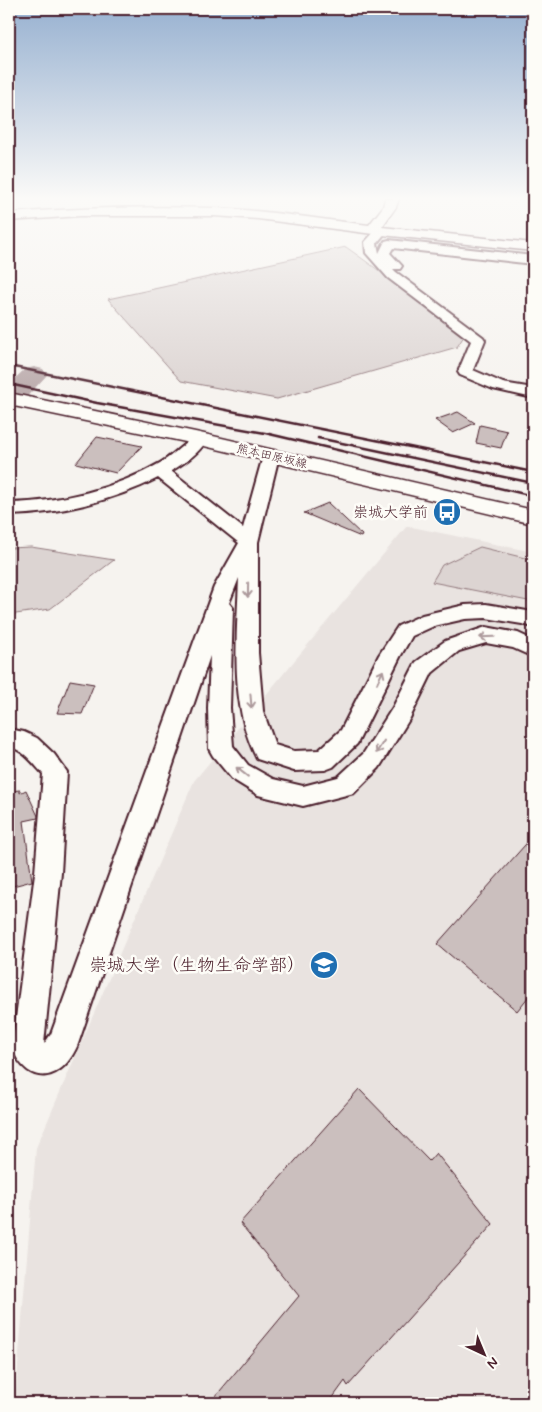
<svg xmlns="http://www.w3.org/2000/svg" width="542" height="1412" font-family="Mynerve,'Klee One',sans-serif">
	<rect width="100%" height="100%" fill="#f6f3ef"/>
	<filter id="ink" filterUnits="userSpaceOnUse"><feTurbulence type="fractalNoise" baseFrequency=".02" numOctaves="2"/><feDisplacementMap in="SourceGraphic" scale="10" xChannelSelector="R" yChannelSelector="G"/><feConvolveMatrix kernelMatrix="1 2 1 2 8 2 1 2 1" color-interpolation-filters="sRGB"/></filter>
	<g filter="url(#ink)">
		<!-- built -->
		<polygon fill="#e9e3e0" points="407,526 533,552 533,1403 15,1403 36,1148 194,781"/>
		<!-- green -->
		<g fill="#dcd4d2" stroke="#937a7e">
			<polygon points="346,247 466,333 457,347 277,399 181,381 108,299"/>
			<polygon points="31,547 114,560 50,609 9,615 9,548"/>
			<polygon points="480,547 533,560 533,602 432,582 442,565"/>
		</g>
		<g fill="none" stroke-linecap="round" stroke-linejoin="round">
			<!-- river -->
			<polygon fill="#bbabac" fill-rule="evenodd" points="34,367 43,369 47,375 19,405 9,407 9,384 25,369"/>
		</g>
		<!-- building -->
		<g fill="#cbbfbe" stroke="#4a1f2b">
			<polygon points="458,412 475,423 453,433 435,420"/>
			<polygon points="480,425 507,431 501,448 476,443"/>
			<polygon points="97,437 142,446 116,473 76,463"/>
			<polygon points="328,503 362,535 361,537 304,513"/>
			<polygon points="70,680 94,684 82,714 57,713"/>
			<polygon points="20,790 20,793 26,790 38,816 38,818 24,821 32,881 9,887 9,791"/>
			<polygon points="533,836 533,991 517,1011 437,944"/>
			<polygon points="359,1089 429,1161 436,1153 493,1224 348,1386 345,1381 329,1403 210,1403 299,1296 240,1223"/>
		</g>
		<g fill="none" stroke-linecap="round" stroke-linejoin="round">
			<defs>
				<g id="street">
					<polygon points="381,228 387,231 377,243 379,253 385,241 389,240 533,256 533,264 393,248 390,253 402,266 400,269 393,269 396,272 483,337 485,340 473,370 503,383 533,388 533,398 493,389 460,375 458,372 471,341 388,278 366,253 365,242 377,229"/>
					<path d="M200 434 206 436 208 439C199 453 185 463 171 471L243 528 263 456 265 452H277L279 456 258 542V653L263 711 275 745 294 751 319 750 341 730 379 655 398 626 422 615 465 605 486 604 533 612V627L522 624 486 618 465 619 434 626 412 636 400 657 357 744 333 767 325 770 294 771 257 759C229 705 237 637 239 578L229 603 233 608 230 708 233 746 248 765 273 779 303 786 338 777 363 754 393 707 416 662 445 641 486 627 518 633 533 640V657L513 648 486 643 459 651 432 673 410 718 379 768 354 793 303 806 258 795 232 779 213 756 209 749 208 708 210 656 78 1044C63 1081 29 1089 12 1048L35 873 43 774C34 764 23 749 9 747V729L24 732 37 738 54 754 67 772 61 873 44 1044 51 1034 214 587 239 543 158 478C113 501 59 514 9 515V503C61 502 115 489 160 463 172 457 191 436 200 434Z"/>
				</g>
				<path id="secondary" d="M385 199H399L396 207 382 227 533 243V251L373 234 258 219 214 216H80L9 221V213C77 208 146 206 214 208 266 210 317 219 369 225L383 207Z"/>
				<polygon id="primary" points="9,393 200,433 533,510 533,524 200,445 9,405"/>
			</defs>
			<!-- street casing -->
			<use href="#street" stroke="#4a1f2b" stroke-width="4"/>
			<!-- secondary casing -->
			<use href="#secondary" stroke="#4a1f2b" stroke-width="3"/>
			<!-- primary casing -->
			<use href="#primary" stroke="#4a1f2b" stroke-width="3"/>
			<!-- street -->
			<use href="#street" fill="#fdfcf7" fill-rule="evenodd"/>
			<!-- secondary -->
			<use href="#secondary" fill="#fdfcf7" fill-rule="evenodd"/>
			<!-- primary -->
			<use href="#primary" fill="#fdfcf7" fill-rule="evenodd"/>
			<!-- rail -->
			<g stroke="#4a1f2b" stroke-width="2.5">
				<polyline points="9,366 533,472"/>
				<polyline points="9,384 97,403 265,433 533,496"/>
				<polyline points="318,438 533,483"/>
			</g>
		</g>
		<!-- one-way arrows -->
		<defs><path id="oneway-shaft" d="M-6 0H5M1.5-3L5.5 0L1.5 3" fill="none" stroke-width="1.6" stroke-linecap="round" stroke-linejoin="round" transform="scale(1.25)"/></defs>
		<g stroke="#ac999b">
			<use href="#oneway-shaft" transform="translate(248 590) rotate(91)"/>
			<use href="#oneway-shaft" transform="translate(487 637) rotate(178)"/>
			<use href="#oneway-shaft" transform="translate(380 677) rotate(-65)"/>
			<use href="#oneway-shaft" transform="translate(251 701) rotate(85)"/>
			<use href="#oneway-shaft" transform="translate(380 747) rotate(122)"/>
			<use href="#oneway-shaft" transform="translate(242 772) rotate(-142)"/>
		</g>
	</g>
	<!-- sky -->
	<linearGradient id="sky" x2="0" y2="1"><stop stop-color="#96b0d0"/><stop offset="0.5" stop-color="#fbfaf8"/><stop offset="1" stop-color="#fbfaf8" stop-opacity="0"/></linearGradient>
	<rect width="542" height="397" fill="url(#sky)"/>
	<!-- icons -->
	<defs>
		<symbol id="bus-disc" viewBox="-11 -11 22 22"><circle r="9.5" fill="#1f6fb2" stroke="#fdfcf7"/><path d="M-5-6H5V4H4V6H2V4H-2V6H-4V4H-5ZM-3.5-4V0h7V-4ZM-3.5 1.2v1.5H-2V1.2ZM2 1.2v1.5H3.5V1.2Z" fill="#fff"/></symbol>
		<symbol id="university-disc" viewBox="-11 -11 22 22"><circle r="9.5" fill="#1f6fb2" stroke="#fdfcf7"/><path d="M0-5L7-2L0 1L-7-2ZM-4 1L0 2.5L4 1V4Q0 6-4 4Z" fill="#fff"/></symbol>
	</defs>
	<g fill-rule="evenodd">
		<use href="#bus-disc" x="431" y="496" width="32" height="32"/>
		<use href="#university-disc" x="308" y="949" width="32" height="32"/>
	</g>
	<g text-anchor="middle" stroke-width="5" stroke-linejoin="round" paint-order="stroke">
		<!-- far-street labels -->
		<g font-size="12" fill="#4a1f2b" stroke="#fdfcf7">
			<text transform="translate(272 456) rotate(13)" y="4">熊本田原坂線</text>
		</g>
		<!-- poi labels -->
		<g font-size="15" fill="#4a1f2b" stroke="#fdfcf7" text-anchor="end">
			<text x="428" y="517">崇城大学前</text>
		</g>
		<!-- near-poi labels -->
		<g font-size="18" fill="#4a1f2b" stroke="#fdfcf7" text-anchor="end">
			<text x="305" y="971">崇城大学（生物生命学部）</text>
		</g>
	</g>
	<!-- margin -->
	<rect width="542" height="1412" fill="none" stroke="#fdfcf7" stroke-width="30"/>
	<rect x="15" y="15" width="512" height="1382" fill="none" stroke="#4a1f2b" stroke-width="2" filter="url(#ink)"/>
	<!-- north arrow -->
	<g transform="translate(484 1354) rotate(136)" stroke="#fdfcf7" stroke-width="4" paint-order="stroke">
	<path d="M0-4L9 19L0 12L-9 19Z" fill="#4a1f2b"/>
	<text y="-8" font-size="14" font-weight="bold" text-anchor="middle" fill="#4a1f2b">N</text>
	</g>
</svg>
